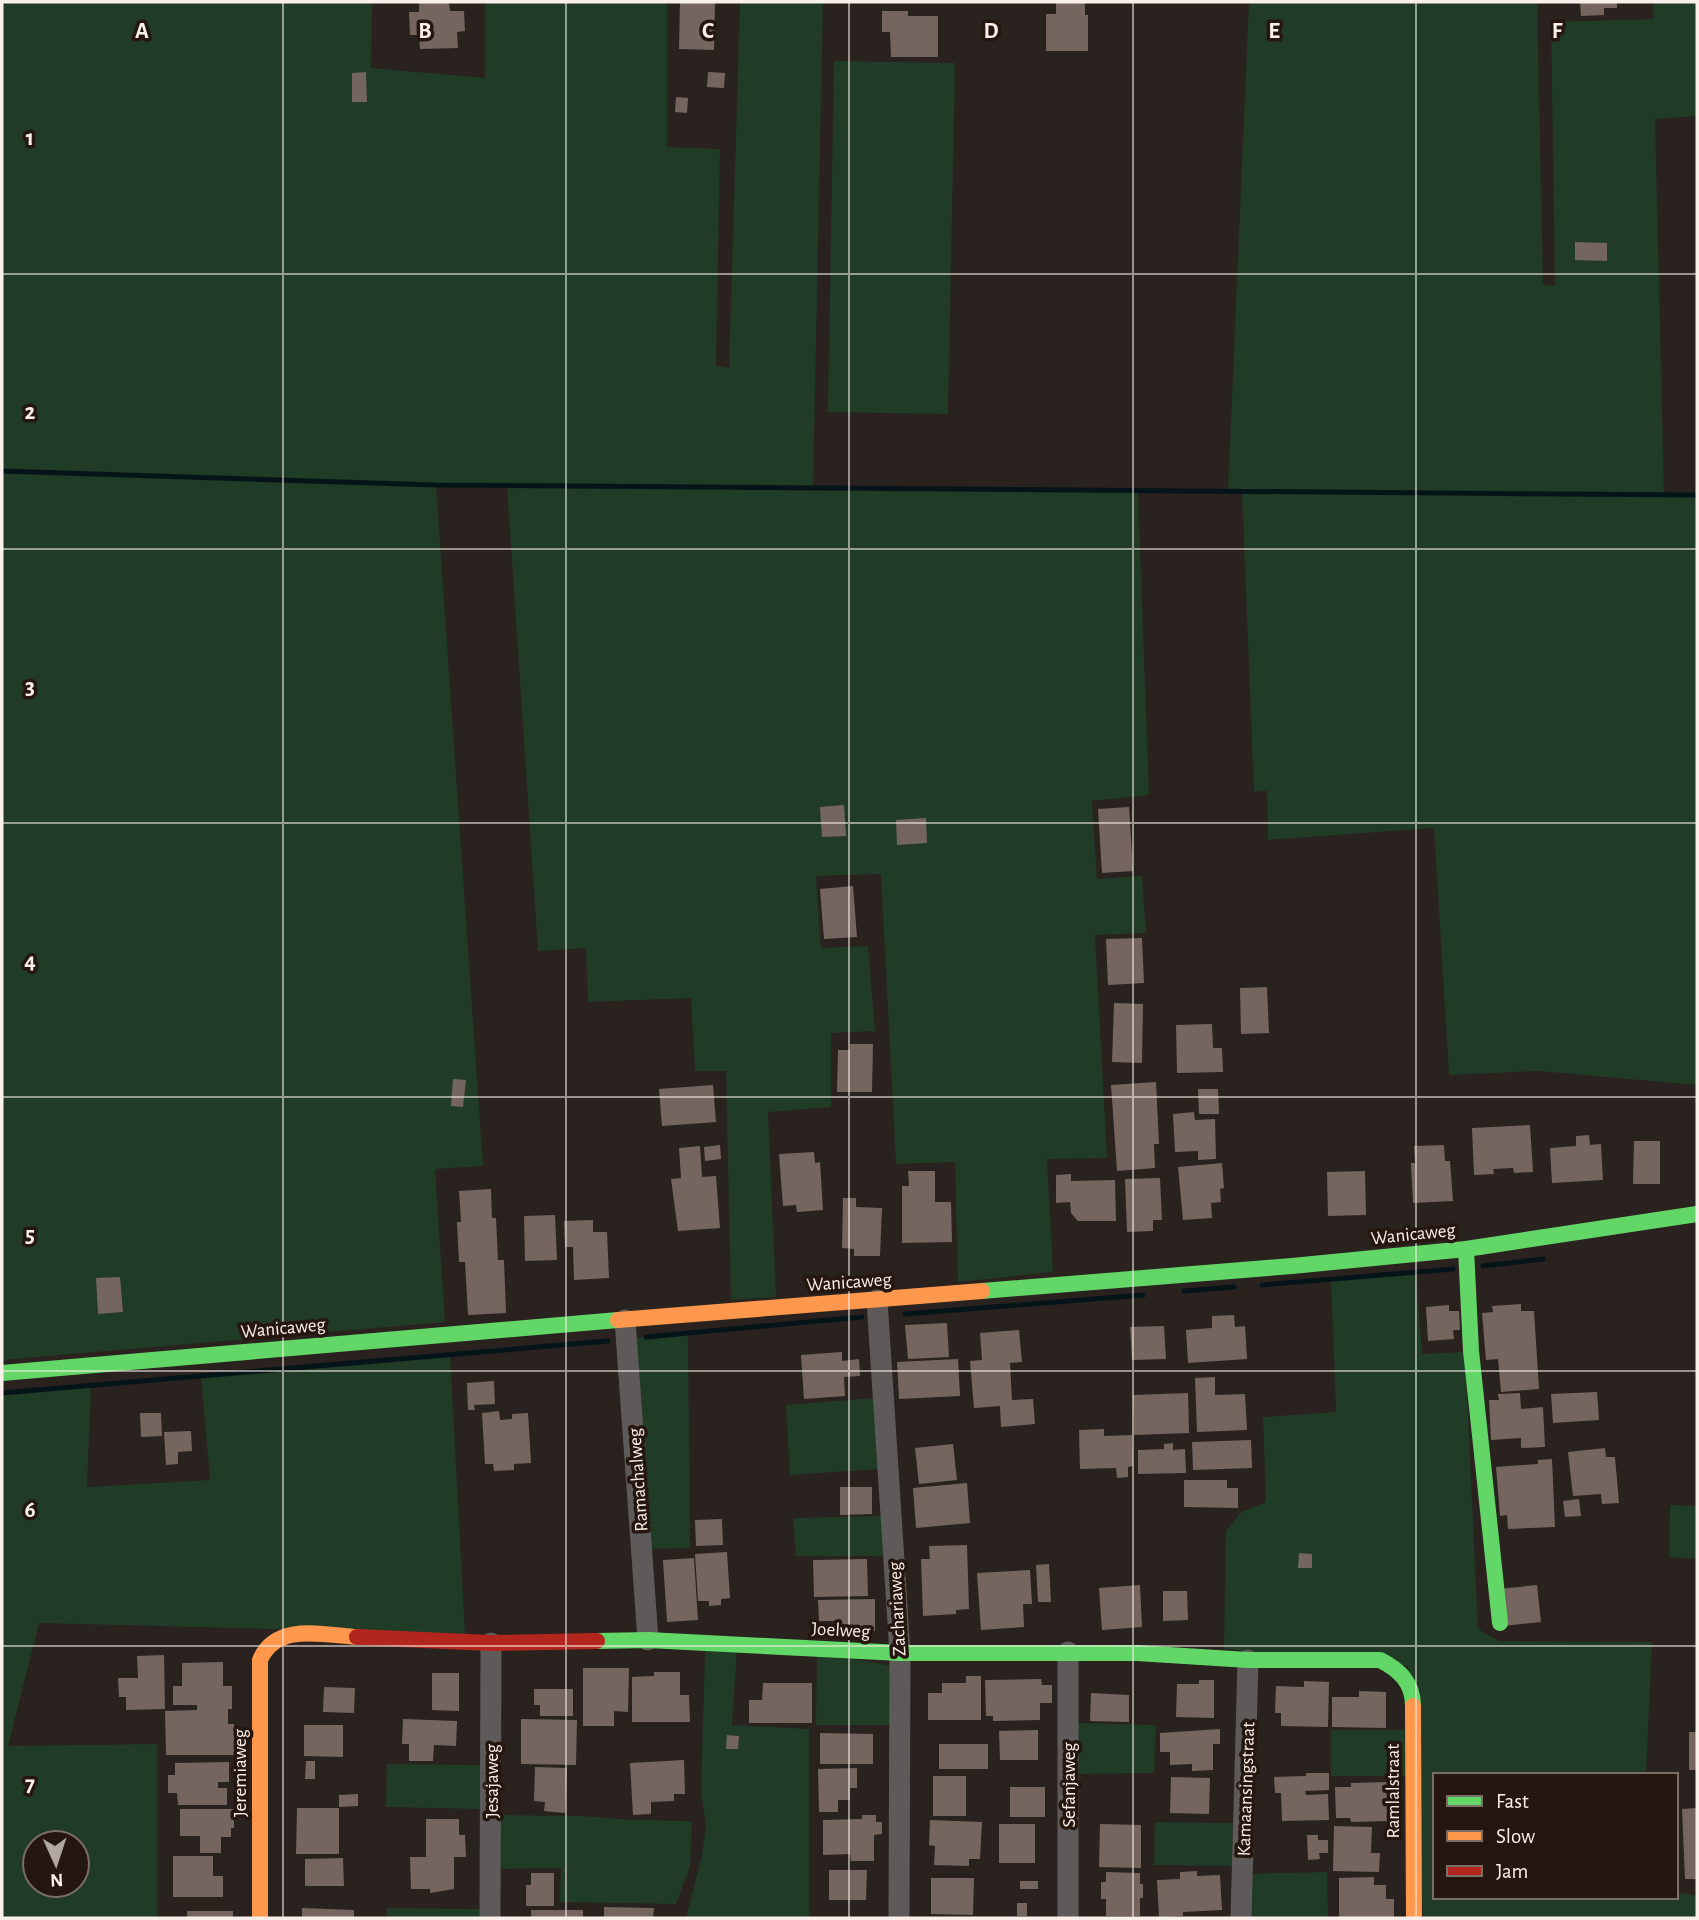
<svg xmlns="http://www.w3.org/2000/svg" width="1699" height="1920" font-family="'Alegreya Sans',sans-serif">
	<rect width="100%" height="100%" fill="#2a221e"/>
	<!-- green -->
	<g fill="#203b26" fill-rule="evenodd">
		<polygon points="2,2 372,2 371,68 485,78 485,2 667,2 667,147 720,149 716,366 729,368 740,2 823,2 813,487 1138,491 1149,795 1092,801 1097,879 1142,876 1146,933 1095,935 1107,1158 1047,1159 1053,1272 958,1282 955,1162 896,1164 881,874 816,876 821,948 868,946 875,1031 831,1033 831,1107 768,1112 776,1297 731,1300 726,1071 695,1071 691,998 588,1002 586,948 538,951 507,486 436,485 483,1166 435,1169 445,1322 2,1360"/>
		<polygon points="1249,2 1537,2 1543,284 1555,286 1551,22 1653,19 1653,2 1697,2 1697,116 1655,119 1664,495 1697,495 1697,1085 1538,1071 1449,1075 1434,828 1268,840 1267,791 1254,792 1242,492 1228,491"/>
		<polygon points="834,61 955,63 948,414 828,412"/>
		<polygon points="1416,1272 1422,1354 1465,1352 1478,1629 1499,1641 1652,1642 1646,1775 1435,1775 1435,1897 1676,1897 1676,1892 1697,1896 1697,1918 1423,1918 1408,1666 1224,1649 1226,1531 1241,1512 1266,1502 1263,1417 1336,1412 1331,1279"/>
		<polygon points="688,1333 690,1548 649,1549 635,1338"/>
		<path d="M450 1354 465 1634 39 1623 8 1746 157 1744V1918H2V1393L91 1385 87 1487 210 1480 201 1376ZM35 1843H77V1885H35Z"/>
		<polygon points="875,1398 881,1469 790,1475 786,1405"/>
		<polygon points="1670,1505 1697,1506 1697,1559 1669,1557"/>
		<polygon points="884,1516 886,1556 796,1556 793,1518"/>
		<polygon points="737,1649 732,1725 809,1729 809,1918 686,1918 702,1855 706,1826 701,1791 705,1651"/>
		<polygon points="817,1653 893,1666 894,1725 816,1725"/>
		<polygon points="1076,1723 1156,1725 1154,1773 1076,1774"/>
		<polygon points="1331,1730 1408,1730 1407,1776 1331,1776"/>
		<polygon points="387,1764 483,1765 484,1809 386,1807"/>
		<polygon points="497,1815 583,1816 631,1820 692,1821 690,1866 676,1904 560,1902 561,1868 496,1869"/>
		<polygon points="1155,1822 1233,1823 1232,1866 1154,1865"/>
		<polygon points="1327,1872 1328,1918 1243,1918 1244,1874"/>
		<polygon points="387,1908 482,1909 482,1918 387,1918"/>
	</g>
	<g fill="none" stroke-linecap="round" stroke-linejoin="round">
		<!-- stream -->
		<g stroke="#051418" stroke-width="5">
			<polyline points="2,471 436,485 1697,495"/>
			<polyline points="1483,1266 1543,1259"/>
			<polyline points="1262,1285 1453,1269"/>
			<polyline points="1184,1291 1234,1287"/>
			<polyline points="905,1314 1143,1295"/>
			<polyline points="646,1337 862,1317"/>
			<polyline points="2,1393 608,1341"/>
		</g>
	</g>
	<!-- building -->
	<g fill="#74665f">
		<polygon points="419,2 449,2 450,11 464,11 465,31 457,32 458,48 420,49 419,35 410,35 409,12 419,12"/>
		<polygon points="680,2 715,2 714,50 679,49"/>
		<polygon points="1056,2 1085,2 1085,15 1088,15 1088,51 1046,51 1046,14 1056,14"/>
		<polygon points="1580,2 1617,2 1617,8 1604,8 1604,15 1581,16"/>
		<polygon points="882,11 908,11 908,16 938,16 938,57 891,57 890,32 882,32"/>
		<polygon points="366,72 367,102 352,102 352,73"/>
		<polygon points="708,72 725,73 724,88 707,87"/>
		<polygon points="676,97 688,98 687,113 675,112"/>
		<polygon points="1575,242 1607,243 1607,261 1575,260"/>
		<polygon points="844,805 846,836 822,837 820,807"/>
		<polygon points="1129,807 1133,871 1102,873 1098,809"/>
		<polygon points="926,818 927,843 897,845 896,820"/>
		<polygon points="853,886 857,937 824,939 820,889"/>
		<polygon points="1142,938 1144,983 1108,985 1106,939"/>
		<polygon points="1267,987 1269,1033 1241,1034 1240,988"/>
		<polygon points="1114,1003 1143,1004 1142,1063 1112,1062"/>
		<polygon points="1212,1024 1213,1048 1222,1048 1223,1072 1177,1073 1176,1025"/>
		<polygon points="850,1044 873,1044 872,1092 837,1092 838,1050 850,1050"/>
		<polygon points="453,1079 466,1080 463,1107 451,1106"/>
		<polygon points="1156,1082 1159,1144 1154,1144 1155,1168 1117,1171 1111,1085"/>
		<polygon points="713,1085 716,1122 662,1126 659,1089"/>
		<polygon points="1198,1089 1218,1089 1219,1114 1199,1114"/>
		<polygon points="1194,1112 1195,1120 1215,1119 1216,1159 1198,1160 1198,1151 1175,1152 1173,1114"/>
		<polygon points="1530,1125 1533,1172 1514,1173 1513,1168 1493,1169 1494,1174 1474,1175 1472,1128"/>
		<polygon points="1589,1135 1590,1145 1601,1144 1603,1180 1552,1183 1550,1148 1576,1146 1576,1136"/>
		<polygon points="1634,1141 1660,1141 1660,1184 1633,1184"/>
		<polygon points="720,1145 721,1159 705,1161 704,1147"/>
		<polygon points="1444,1145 1445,1161 1450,1161 1453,1201 1413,1203 1411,1163 1415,1163 1414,1146"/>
		<polygon points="700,1146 702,1177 716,1176 720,1228 678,1231 671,1179 681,1178 679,1148"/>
		<polygon points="814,1152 815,1163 820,1162 823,1210 797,1212 796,1205 783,1206 779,1154"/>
		<polygon points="1222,1163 1224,1188 1220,1189 1221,1202 1211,1203 1212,1218 1183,1220 1178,1167"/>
		<polygon points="908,1171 935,1171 935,1202 951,1202 952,1242 902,1243 902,1186 909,1186"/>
		<polygon points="1365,1171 1366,1215 1328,1216 1327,1172"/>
		<polygon points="1071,1174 1071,1181 1115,1180 1116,1221 1078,1221 1071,1213 1070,1202 1056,1203 1056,1175"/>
		<polygon points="1160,1178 1162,1220 1153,1220 1153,1231 1127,1232 1125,1179"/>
		<polygon points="491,1189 492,1218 496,1218 498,1260 504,1260 506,1313 468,1315 465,1262 459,1262 457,1222 461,1222 459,1191"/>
		<polygon points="843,1198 856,1198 856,1207 882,1208 880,1256 854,1256 854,1249 842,1248"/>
		<polygon points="555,1215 557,1260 525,1261 524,1216"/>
		<polygon points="593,1220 593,1232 607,1232 609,1278 574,1280 573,1247 565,1247 564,1221"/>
		<polygon points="120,1277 123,1312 98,1314 96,1278"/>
		<polygon points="1521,1304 1521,1311 1534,1311 1539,1389 1501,1392 1498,1359 1486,1360 1482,1313 1493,1312 1492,1306"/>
		<polygon points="1449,1305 1449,1311 1459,1311 1460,1330 1453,1330 1454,1339 1428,1341 1426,1307"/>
		<polygon points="1234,1315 1235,1327 1245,1326 1247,1359 1188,1363 1186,1330 1212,1328 1212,1316"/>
		<polygon points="947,1323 949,1357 908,1359 905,1325"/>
		<polygon points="1164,1326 1166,1359 1132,1360 1130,1327"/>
		<polygon points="1019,1330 1022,1362 1010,1363 1012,1400 1033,1399 1035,1424 1001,1427 1000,1406 974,1408 970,1361 982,1360 980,1333"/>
		<polygon points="842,1352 842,1361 859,1359 860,1376 844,1377 845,1396 804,1399 801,1355"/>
		<polygon points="958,1359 960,1396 899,1399 897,1362"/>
		<polygon points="1215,1377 1215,1395 1245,1394 1247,1430 1197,1432 1195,1378"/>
		<polygon points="494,1381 495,1404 474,1405 475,1410 468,1410 467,1383"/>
		<polygon points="1597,1392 1599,1420 1553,1423 1551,1394"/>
		<polygon points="1188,1393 1189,1433 1134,1435 1133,1395"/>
		<polygon points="1520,1393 1521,1409 1543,1407 1545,1447 1521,1448 1521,1438 1491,1440 1489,1400 1499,1400 1498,1394"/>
		<polygon points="499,1411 500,1420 512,1419 512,1414 528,1413 531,1463 514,1464 514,1470 494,1471 493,1464 485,1464 482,1413"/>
		<polygon points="140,1413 161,1413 162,1436 141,1437"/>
		<polygon points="1104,1429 1104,1436 1132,1435 1133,1466 1128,1467 1128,1477 1117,1478 1116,1468 1080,1469 1079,1430"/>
		<polygon points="191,1431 192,1451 178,1452 178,1464 166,1465 164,1432"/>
		<polygon points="1251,1440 1252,1468 1193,1470 1192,1442"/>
		<polygon points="1173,1443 1173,1450 1185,1449 1186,1473 1138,1474 1138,1450 1164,1449 1164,1444"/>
		<polygon points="953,1444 957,1480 919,1484 915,1448"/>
		<polygon points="1605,1448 1606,1457 1615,1457 1619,1503 1602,1504 1601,1494 1573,1496 1568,1452"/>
		<polygon points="1552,1459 1555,1527 1508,1529 1507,1515 1500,1516 1496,1467 1538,1464 1538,1460"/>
		<polygon points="1184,1480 1227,1480 1227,1488 1238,1488 1238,1508 1184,1507"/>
		<polygon points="967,1483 970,1523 916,1528 913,1488"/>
		<polygon points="840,1487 872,1487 872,1514 840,1515"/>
		<polygon points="1579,1499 1581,1516 1565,1517 1563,1501"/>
		<polygon points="722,1519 723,1545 696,1546 695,1520"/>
		<polygon points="967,1545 969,1609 956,1610 956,1614 923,1616 921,1559 930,1559 929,1546"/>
		<polygon points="727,1552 730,1598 721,1599 721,1605 709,1606 709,1601 698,1601 695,1554"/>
		<polygon points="1299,1553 1312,1554 1312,1568 1298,1568"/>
		<polygon points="694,1558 698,1620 667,1622 663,1560"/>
		<polygon points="867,1559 868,1596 814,1597 813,1560"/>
		<polygon points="1049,1564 1051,1602 1038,1602 1036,1565"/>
		<polygon points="1030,1570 1032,1604 1023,1604 1024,1627 981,1630 977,1573"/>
		<polygon points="1140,1585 1142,1627 1102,1630 1099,1588"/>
		<polygon points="1537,1585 1541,1622 1503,1626 1499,1589"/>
		<polygon points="1163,1591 1187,1591 1188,1620 1163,1621"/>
		<polygon points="875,1599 875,1631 835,1632 835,1621 819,1621 818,1600"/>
		<polygon points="164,1655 165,1709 126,1710 126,1697 119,1697 118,1678 138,1678 137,1656"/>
		<polygon points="223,1662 223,1686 232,1686 232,1709 228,1709 228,1724 234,1724 234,1740 239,1740 239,1755 166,1755 165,1711 197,1710 197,1705 173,1705 173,1686 182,1686 182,1663"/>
		<polygon points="583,1668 629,1668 628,1712 614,1711 614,1726 583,1726"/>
		<polygon points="654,1672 680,1672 680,1695 689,1695 690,1722 632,1722 632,1677 654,1676"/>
		<polygon points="432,1673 459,1673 459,1711 432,1710"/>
		<polygon points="966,1676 981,1676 981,1720 928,1720 928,1693 942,1693 942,1683 966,1683"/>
		<polygon points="1041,1679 1042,1685 1052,1685 1052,1703 1040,1703 1040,1720 993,1721 993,1716 986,1716 985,1680"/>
		<polygon points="1199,1680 1214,1680 1214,1718 1176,1717 1177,1684 1199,1684"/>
		<polygon points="1304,1681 1329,1682 1328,1727 1281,1726 1281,1713 1275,1713 1276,1686 1304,1687"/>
		<polygon points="763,1683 812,1683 812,1723 749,1723 749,1700 762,1700"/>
		<polygon points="324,1687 355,1688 354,1713 323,1712"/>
		<polygon points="534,1689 573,1689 573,1716 540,1716 540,1705 534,1705"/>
		<polygon points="1359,1691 1386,1692 1386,1728 1332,1727 1332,1697 1359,1697"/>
		<polygon points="1091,1693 1129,1695 1129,1722 1090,1721"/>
		<polygon points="403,1719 457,1721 456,1746 434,1745 433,1761 409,1761 409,1744 402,1744"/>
		<polygon points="521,1719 577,1720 576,1765 521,1764"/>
		<polygon points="304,1725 343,1725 343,1757 304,1756"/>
		<polygon points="1220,1729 1220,1744 1213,1744 1213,1770 1192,1771 1192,1764 1170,1765 1170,1752 1160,1752 1160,1733"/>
		<polygon points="1038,1730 1038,1760 1000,1760 999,1731"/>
		<rect x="1689" y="1732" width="8" height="38"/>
		<polygon points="820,1733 873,1734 873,1764 820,1764"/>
		<polygon points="727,1735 739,1736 738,1749 726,1749"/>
		<rect x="939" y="1744" width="49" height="25"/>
		<polygon points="684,1760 685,1794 674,1794 674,1801 651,1802 651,1814 633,1815 630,1763"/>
		<polygon points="306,1761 315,1761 315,1779 305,1779"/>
		<polygon points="229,1762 229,1782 218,1782 218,1788 227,1788 227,1805 178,1805 177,1793 168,1793 168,1775 175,1775 175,1763"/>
		<polygon points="535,1767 567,1768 565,1813 544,1811 545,1802 534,1801"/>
		<polygon points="857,1768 857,1788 850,1788 850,1800 838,1800 838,1812 819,1812 818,1769"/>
		<polygon points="1306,1773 1329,1773 1329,1790 1305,1791 1306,1795 1328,1794 1329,1820 1282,1821 1281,1793 1275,1793 1274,1777 1306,1776"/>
		<rect x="933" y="1776" width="33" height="40"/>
		<polygon points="1171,1777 1210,1778 1209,1814 1170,1813"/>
		<polygon points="1388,1782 1389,1821 1351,1822 1350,1818 1336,1818 1335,1787 1351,1787 1351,1783"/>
		<rect x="1010" y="1787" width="35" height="30"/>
		<polygon points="358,1794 358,1806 339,1807 339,1795"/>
		<polygon points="297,1808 339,1808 339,1854 296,1854"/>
		<polygon points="1697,1808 1697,1879 1685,1879 1682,1809"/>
		<polygon points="180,1809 234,1809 234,1828 231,1828 231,1837 221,1837 221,1853 200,1853 200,1836 180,1836"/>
		<polygon points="862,1815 876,1815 876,1822 882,1822 882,1834 874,1835 874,1861 851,1861 850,1854 823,1855 823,1820 862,1819"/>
		<polygon points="426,1819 459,1819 459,1835 465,1835 466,1857 454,1857 454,1889 430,1893 430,1889 411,1889 410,1857 426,1857"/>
		<polygon points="930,1820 982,1822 980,1859 969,1859 969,1866 934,1865 935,1846 929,1845"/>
		<rect x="999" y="1824" width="36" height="39"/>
		<polygon points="1100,1824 1141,1825 1141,1868 1099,1867"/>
		<polygon points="1334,1826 1372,1827 1371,1853 1380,1853 1379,1872 1333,1871"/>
		<polygon points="1307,1835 1318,1835 1318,1840 1328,1840 1328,1853 1319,1853 1320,1859 1308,1860"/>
		<polygon points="173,1856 213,1856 213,1876 223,1876 223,1897 173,1897"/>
		<polygon points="343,1858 344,1886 305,1886 305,1859"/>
		<polygon points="829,1870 867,1870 866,1900 829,1900"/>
		<polygon points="1197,1871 1197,1876 1220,1875 1222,1910 1183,1912 1183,1916 1159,1917 1157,1880 1180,1879 1180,1872"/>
		<polygon points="1106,1872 1140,1873 1140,1884 1143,1884 1143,1898 1140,1898 1140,1916 1106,1916 1106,1899 1101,1899 1101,1882 1106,1882"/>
		<polygon points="531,1873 554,1873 554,1906 526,1906 526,1885 531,1885"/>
		<polygon points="1374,1877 1374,1885 1386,1885 1386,1899 1394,1899 1394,1918 1339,1918 1339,1878"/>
		<polygon points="931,1878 974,1878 973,1915 931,1914"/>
		<rect x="1020" y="1881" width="18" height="8"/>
		<rect x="1017" y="1903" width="10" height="13"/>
		<polygon points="604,1907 654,1908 653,1918 604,1918"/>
		<polygon points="302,1908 354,1910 354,1918 302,1918"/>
		<rect x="531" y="1910" width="52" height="8"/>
		<rect x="187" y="1911" width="46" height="7"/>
	</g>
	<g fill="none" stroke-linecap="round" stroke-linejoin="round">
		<!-- street -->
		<g stroke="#5e5a59" stroke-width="21">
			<polyline points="877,1300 900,1653 899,1918"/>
			<polyline points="625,1320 648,1640"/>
			<polyline points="490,1918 491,1643"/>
			<polyline points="1068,1918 1068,1652"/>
			<polyline points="1241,1918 1248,1660"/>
		</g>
		<!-- fast -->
		<g stroke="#63d668" stroke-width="16">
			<polyline points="1466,1249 1471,1351 1500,1623"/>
			<polyline points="982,1291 1292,1266 1466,1249 1697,1214"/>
			<polyline points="2,1373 618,1320"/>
			<path d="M597 1641 648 1640 900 1653H1137L1248 1660H1380C1400 1670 1413 1683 1413 1706"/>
		</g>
		<!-- slow -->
		<g stroke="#ff974d" stroke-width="16">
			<polyline points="618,1320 982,1291"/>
			<polyline points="1413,1706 1414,1918"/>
			<path d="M260 1918V1660C276 1622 323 1635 357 1637"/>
		</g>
		<!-- jam -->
		<polyline stroke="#b3261e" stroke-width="16" points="357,1637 491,1643 597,1641"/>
	</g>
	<!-- grid -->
	<path fill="none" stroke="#faf0eb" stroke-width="2" stroke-opacity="0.55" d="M283 2V1918M566 2V1918M849 2V1918M1133 2V1918M1416 2V1918M2 274H1697M2 549H1697M2 823H1697M2 1097H1697M2 1371H1697M2 1646H1697"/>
	<g text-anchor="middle" stroke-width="7" stroke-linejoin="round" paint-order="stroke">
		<!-- street labels -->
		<g font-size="19" fill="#faf0eb" stroke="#251710">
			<text transform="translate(1413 1233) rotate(-6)" y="7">Wanicaweg</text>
			<text transform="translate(849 1281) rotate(-4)" y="7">Wanicaweg</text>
			<text transform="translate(283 1327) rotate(-5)" y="7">Wanicaweg</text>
			<text transform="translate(637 1480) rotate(-94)" y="7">Ramachalweg</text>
			<text transform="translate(896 1609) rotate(-93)" y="7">Zachariaweg</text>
			<text transform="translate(841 1629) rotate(3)" y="7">Joelweg</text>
			<text transform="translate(239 1773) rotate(-90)" y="7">Jeremiaweg</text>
			<text transform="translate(491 1781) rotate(-90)" y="7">Jesajaweg</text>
			<text transform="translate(1068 1785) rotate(-90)" y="7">Sefanjaweg</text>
			<text transform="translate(1245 1789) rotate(-88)" y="7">Kamaansingstraat</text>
			<text transform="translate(1392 1791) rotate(-90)" y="7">Ramlalstraat</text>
		</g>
	</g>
	<g font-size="23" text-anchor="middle" font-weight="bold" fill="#faf0eb" stroke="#251710" stroke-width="7" stroke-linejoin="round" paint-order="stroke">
		<text x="142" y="38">A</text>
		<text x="425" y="38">B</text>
		<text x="708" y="38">C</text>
		<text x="991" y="38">D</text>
		<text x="1274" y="38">E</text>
		<text x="1557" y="38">F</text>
		<text x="30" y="145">1</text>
		<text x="30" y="419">2</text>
		<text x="30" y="694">3</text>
		<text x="30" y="968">4</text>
		<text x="30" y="1242">5</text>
		<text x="30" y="1517">6</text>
		<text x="30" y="1791">7</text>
	</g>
	<!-- border -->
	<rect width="1699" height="1920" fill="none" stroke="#faf0eb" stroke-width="7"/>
	<!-- legend -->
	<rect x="1433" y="1773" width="245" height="126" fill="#251710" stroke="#7a6e68" stroke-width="2"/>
	<rect x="1447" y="1796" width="35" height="10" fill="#63d668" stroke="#7a6e68" stroke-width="2"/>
	<text x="1496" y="1808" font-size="21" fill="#faf0eb">Fast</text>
	<rect x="1447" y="1831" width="35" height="10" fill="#ff974d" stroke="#7a6e68" stroke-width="2"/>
	<text x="1496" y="1843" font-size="21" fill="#faf0eb">Slow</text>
	<rect x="1447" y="1866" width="35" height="10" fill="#b3261e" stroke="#7a6e68" stroke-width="2"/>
	<text x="1496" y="1878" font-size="21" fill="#faf0eb">Jam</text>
	<!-- north arrow -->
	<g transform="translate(56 1864) rotate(177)"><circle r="33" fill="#251710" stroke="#7a6e68" stroke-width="2"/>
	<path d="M0-5L12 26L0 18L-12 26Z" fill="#b1a8a3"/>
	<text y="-10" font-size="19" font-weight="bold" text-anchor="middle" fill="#faf0eb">N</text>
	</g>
</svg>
